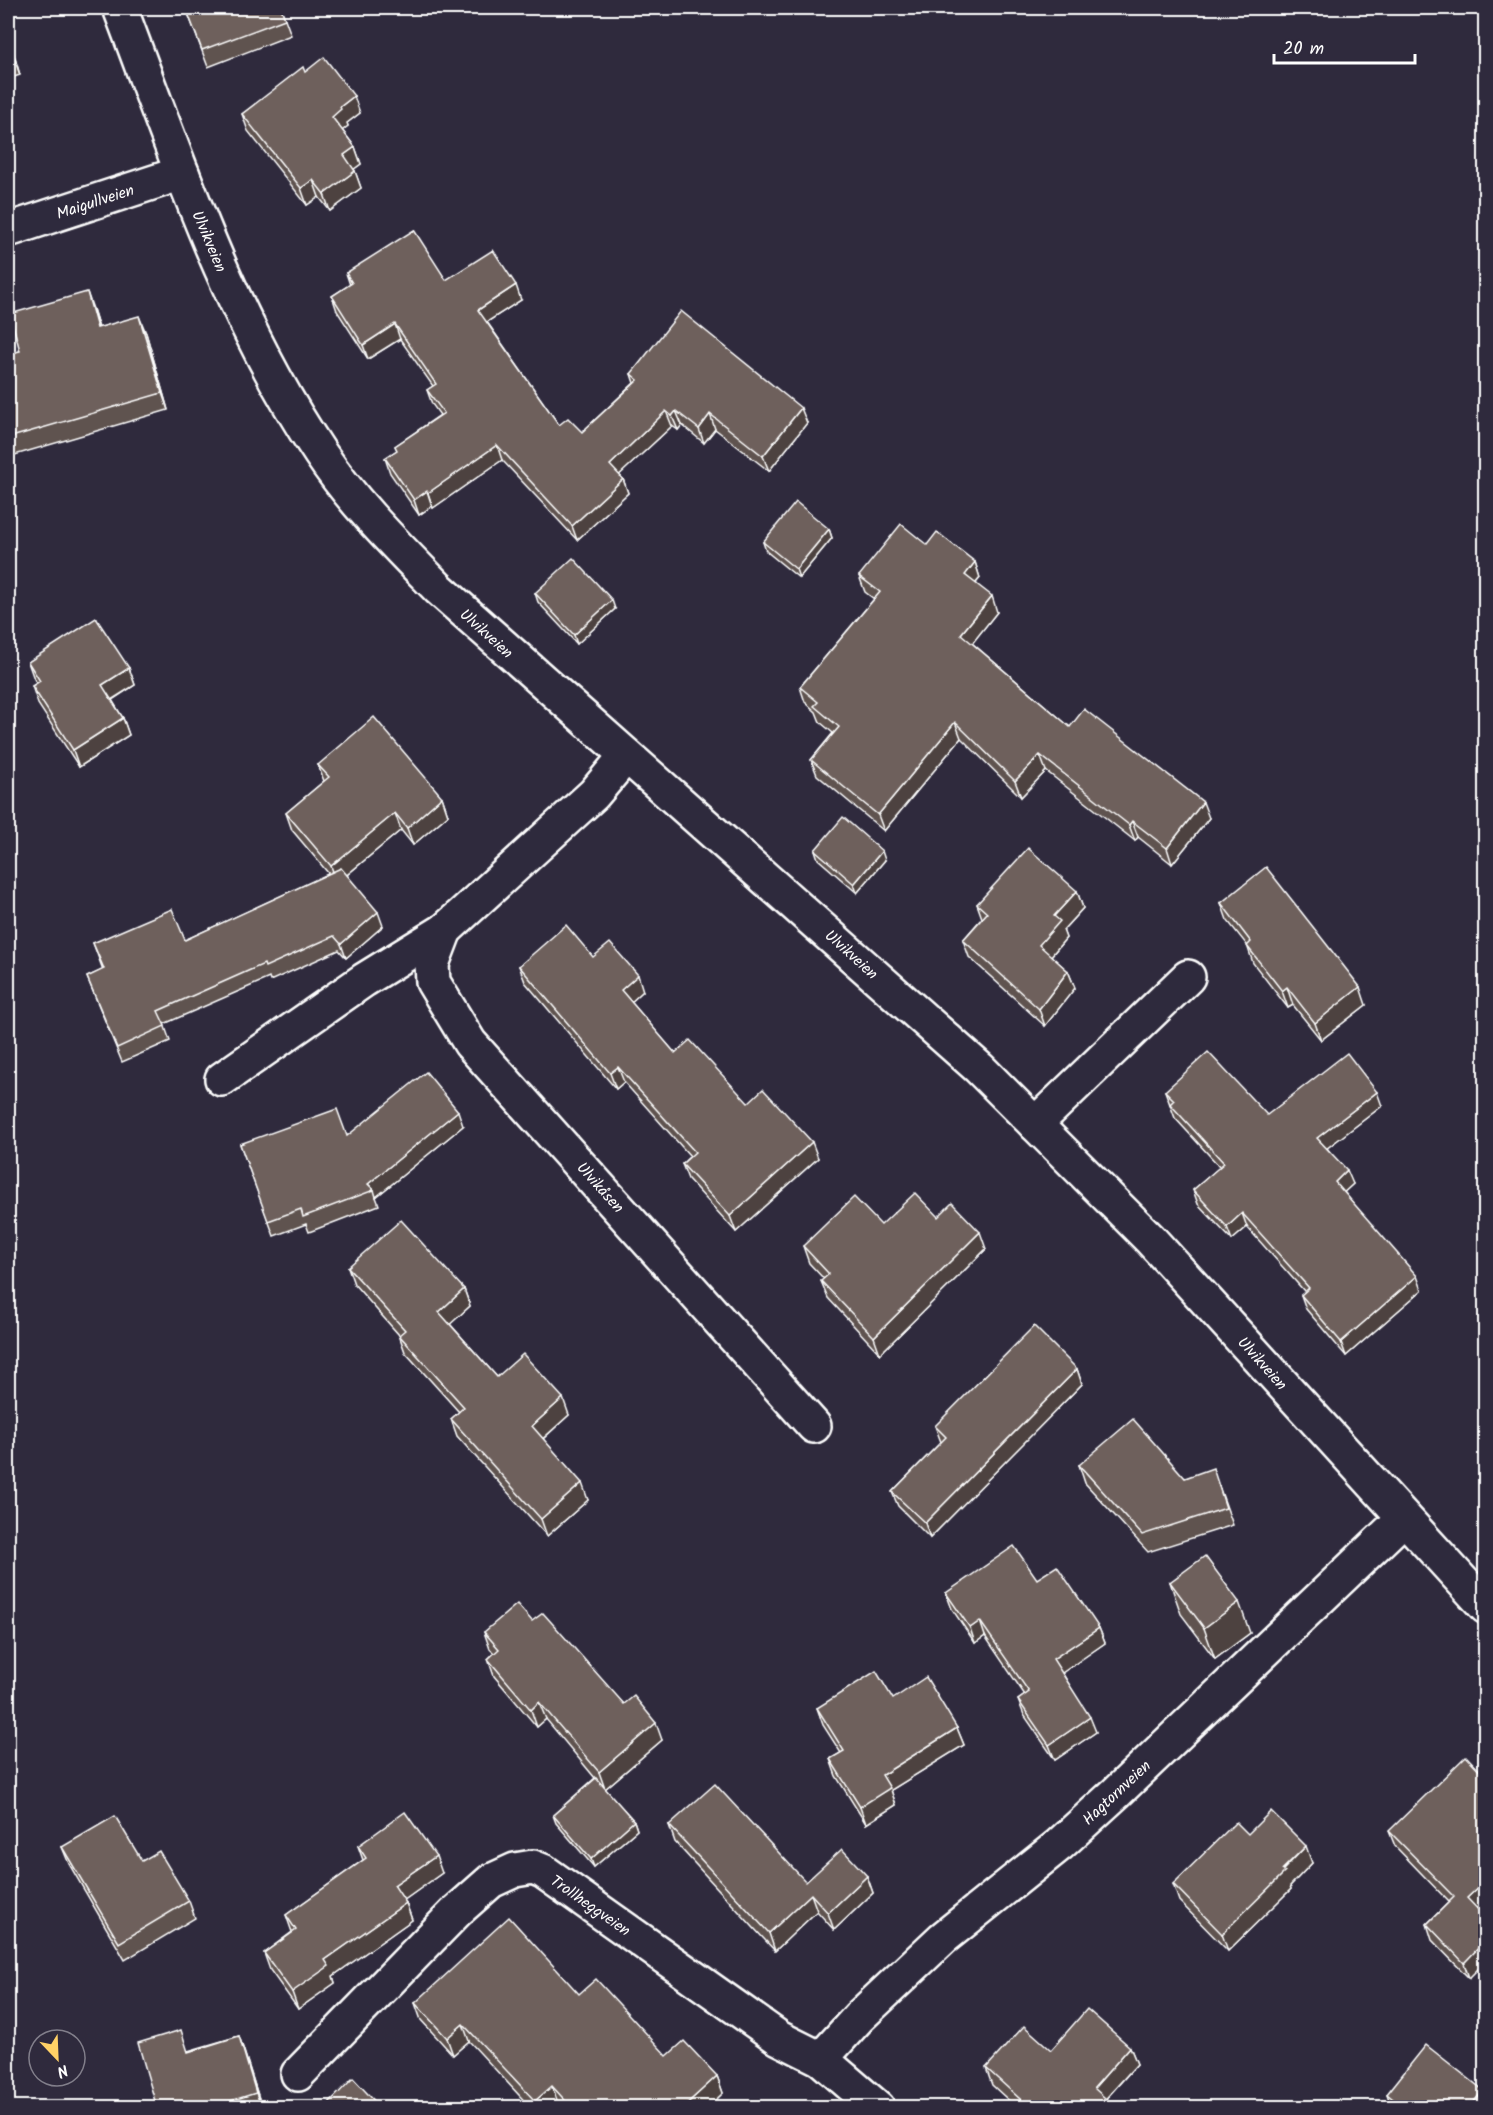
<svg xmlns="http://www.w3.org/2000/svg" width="1493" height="2115" font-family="Kalam,sans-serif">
	<rect width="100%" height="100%" fill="#2f2a3d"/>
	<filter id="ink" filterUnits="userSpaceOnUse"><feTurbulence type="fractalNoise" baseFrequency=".0167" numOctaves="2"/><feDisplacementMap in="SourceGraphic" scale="12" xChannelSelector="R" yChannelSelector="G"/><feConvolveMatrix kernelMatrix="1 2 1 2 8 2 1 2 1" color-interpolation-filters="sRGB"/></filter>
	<g filter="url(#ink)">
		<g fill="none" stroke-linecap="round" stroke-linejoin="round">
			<defs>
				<g id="minor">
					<polyline points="8,230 182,173"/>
					<polyline points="445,930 432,964 433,982 470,1043 814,1426"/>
					<polyline points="222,1079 364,980 445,930 594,794 625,757"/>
					<polyline points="1035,1124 1188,977"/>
					<polyline points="821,2059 859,2017 943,1938 1059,1845 1116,1793 1404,1518"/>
					<polyline points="298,2074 457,1911 491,1881 515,1870 533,1867 543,1871 779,2038 821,2059 878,2108"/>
				</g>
				<path id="tertiary" d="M120 8C177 159 229 317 320 453 353 503 397 546 439 589L979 1068 1150 1239 1486 1607"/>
			</defs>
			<!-- minor casing -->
			<use href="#minor" stroke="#fff" stroke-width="38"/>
			<!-- tertiary casing -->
			<use href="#tertiary" stroke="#fff" stroke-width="38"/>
			<!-- minor -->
			<use href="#minor" stroke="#2f2a3d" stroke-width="33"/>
			<!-- tertiary -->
			<use href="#tertiary" stroke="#2f2a3d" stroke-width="33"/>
		</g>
		<!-- wall -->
		<g fill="#5f534f" stroke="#fff" stroke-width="1.5">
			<polygon points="186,8 281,8 291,35 208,67"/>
			<polygon points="8,35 20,75 8,79"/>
			<polygon points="305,72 360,113 347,123 348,126 342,130 355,147 361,164 354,169 361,188 330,211 319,197 307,205 248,131 242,114"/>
			<polygon points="346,273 446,280 521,300 487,322 559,425 582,432 634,383 631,374 807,423 769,471 715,429 704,443 682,425 678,430 672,426 619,475 623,479 628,493 577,540 502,460 433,508 432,506 419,515 390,473 385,458 397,450 395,446 440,415 432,404 427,390 433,386 400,339 368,359 337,311 332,296 350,285"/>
			<polygon points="93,309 99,328 146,333 168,410 8,457 8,354 20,351"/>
			<polygon points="829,529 832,538 799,578 766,551 763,542"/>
			<polygon points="927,545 975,562 980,578 976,583 997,612 972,643 1070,727 1209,818 1172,864 1138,837 1135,841 1046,771 1021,797 961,738 884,831 817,775 811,760 833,733 820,722 816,712 805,702 800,687 874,599 865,592 859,576"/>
			<polygon points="535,593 615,609 577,644 538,602"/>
			<polygon points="28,662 129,668 135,685 112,700 123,718 129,735 79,767 38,704 32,686 37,683 34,679"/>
			<polygon points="318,765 442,797 448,815 413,845 401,830 347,875 383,926 346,958 339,950 270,981 269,978 164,1024 170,1041 122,1062 87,977 103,970 93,943 185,940 329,874 292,830 286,813 324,781"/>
			<polygon points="815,850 885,860 857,893 818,859"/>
			<polygon points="1077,891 1083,908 1063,930 1066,938 1051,956 1068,971 1075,988 1045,1026 969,957 963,940 982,918 977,904"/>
			<polygon points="1221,903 1366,1005 1321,1040 1293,1005 1288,1008 1253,963 1247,945 1227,920"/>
			<polygon points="593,957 643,991 631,1002 675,1053 748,1103 818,1158 736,1232 688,1179 682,1164 690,1156 624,1082 616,1089 525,982 519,966"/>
			<polygon points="1165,1091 1267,1115 1382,1106 1327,1148 1353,1184 1344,1192 1422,1290 1346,1356 1306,1309 1301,1295 1305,1292 1247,1227 1232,1240 1198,1204 1193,1190 1220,1167 1175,1118"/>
			<polygon points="463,1126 376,1197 379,1205 309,1232 306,1224 274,1236 240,1144"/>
			<polygon points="938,1217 986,1249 880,1354 828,1298 821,1281 824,1279 809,1263 803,1246 881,1225"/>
			<polygon points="348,1267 464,1289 470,1306 450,1324 497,1377 569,1415 543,1439 588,1500 547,1536 457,1436 451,1419 459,1412 405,1352 399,1335 354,1284"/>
			<polygon points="1077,1369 1082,1384 930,1538 898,1506 892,1492 941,1442 935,1426"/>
			<polygon points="1079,1465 1185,1478 1219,1486 1233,1525 1148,1552 1085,1483"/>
			<polygon points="1037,1579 1099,1628 1105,1643 1062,1672 1096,1732 1055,1760 1024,1715 1018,1700 1025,1695 985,1636 975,1643 952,1609 946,1593"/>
			<polygon points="1170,1582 1250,1633 1215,1659 1181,1614"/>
			<polygon points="532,1621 624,1704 662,1740 605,1789 634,1821 637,1830 594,1867 556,1823 553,1815 595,1778 546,1719 537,1727 494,1676 488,1659 494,1653 490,1649 484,1632"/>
			<polygon points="893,1699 957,1728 964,1745 891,1790 896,1805 866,1824 836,1776 830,1759 841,1753 823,1725 817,1708"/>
			<polygon points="669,1825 806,1882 867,1876 873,1893 834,1930 817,1911 775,1951 675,1842"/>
			<polygon points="1389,1831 1478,1909 1469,1978 1432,1940 1427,1924 1449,1902 1395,1846"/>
			<polygon points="1248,1834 1312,1863 1290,1886 1291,1889 1228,1951 1179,1901 1173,1884"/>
			<polygon points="358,1846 442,1873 404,1900 406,1903 412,1920 333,1976 335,1983 298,2009 270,1970 264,1953 292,1932 286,1915 363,1860"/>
			<polygon points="62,1847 189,1901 195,1918 125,1960 69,1864"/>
			<polygon points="415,2003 667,2056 717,2076 723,2093 707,2108 562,2108 558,2103 553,2108 531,2108 469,2041 453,2055 421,2020"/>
			<polygon points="239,2036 262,2108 157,2108 188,2051"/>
			<polygon points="1130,2047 1137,2064 1106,2099 1116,2108 1017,2108 992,2085 986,2068"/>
			<polygon points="1387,2094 1479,2108 1396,2108 1390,2103"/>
		</g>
		<!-- shaded-wall -->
		<g fill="#4d4340" stroke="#fff" stroke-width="1.5">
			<polygon points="8,35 20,75 14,58"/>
			<polygon points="354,96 360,113 347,123 348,126 338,134 332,117 340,107"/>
			<polygon points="355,147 361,164 350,172 344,155"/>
			<polygon points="355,171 361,188 330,211 324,194"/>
			<polygon points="313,180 319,197 307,205 301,188"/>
			<polygon points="516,285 521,300 484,324 478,310"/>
			<polygon points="87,292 93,309 104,345 97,328"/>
			<polygon points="139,316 146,333 168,410 162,393"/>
			<polygon points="395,324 400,339 368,359 363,345"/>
			<polygon points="801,408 807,423 769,471 763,456"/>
			<polygon points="666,411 672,426 615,479 610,465"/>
			<polygon points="676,411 682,425 678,430 672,416"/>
			<polygon points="710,414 715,429 704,443 699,429"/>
			<polygon points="497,445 502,460 433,508 428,493"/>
			<polygon points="623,479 628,493 577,540 572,526"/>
			<polygon points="427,491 432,506 419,515 414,500"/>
			<polygon points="829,529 832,538 799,578 796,569"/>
			<polygon points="975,562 980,578 970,590 965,575"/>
			<polygon points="992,596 997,612 967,650 961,634"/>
			<polygon points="612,600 615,609 577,644 574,635"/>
			<polygon points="129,668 135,685 108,702 102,685"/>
			<polygon points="123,718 129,735 79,767 73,750"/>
			<polygon points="955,722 961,738 884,831 878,815"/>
			<polygon points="1040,755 1046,771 1021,797 1015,781"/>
			<polygon points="442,797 448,815 413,845 407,828"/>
			<polygon points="1203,802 1209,818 1172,864 1167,848"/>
			<polygon points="395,813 401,830 337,883 331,866"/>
			<polygon points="1132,821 1138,837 1135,841 1129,825"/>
			<polygon points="882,851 885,860 857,893 854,884"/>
			<polygon points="1077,891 1083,908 1063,930 1066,938 1045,963 1039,945 1054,916"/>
			<polygon points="378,912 383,926 346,958 341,944"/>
			<polygon points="1068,971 1075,988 1045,1026 1039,1009"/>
			<polygon points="638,975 643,991 627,1006 621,990"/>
			<polygon points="1287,987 1293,1005 1288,1008 1282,991"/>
			<polygon points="1360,987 1366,1005 1321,1040 1315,1023"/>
			<polygon points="618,1067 624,1082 616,1089 610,1073"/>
			<polygon points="1377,1092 1382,1106 1322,1152 1317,1138"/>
			<polygon points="458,1111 463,1126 376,1197 374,1190 368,1184"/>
			<polygon points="812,1142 818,1158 736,1232 730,1216"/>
			<polygon points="1347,1170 1353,1184 1340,1196 1335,1182"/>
			<polygon points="1242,1213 1247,1227 1232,1240 1227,1227"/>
			<polygon points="980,1232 986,1249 880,1354 874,1337"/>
			<polygon points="1417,1276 1422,1290 1346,1356 1341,1342"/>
			<polygon points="464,1289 470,1306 445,1329 439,1312"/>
			<polygon points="1077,1369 1082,1384 930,1538 925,1523"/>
			<polygon points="563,1398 569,1415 538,1443 532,1426"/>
			<polygon points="582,1483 588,1500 547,1536 541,1519"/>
			<polygon points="1239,1602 1250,1633 1215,1659 1204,1628"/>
			<polygon points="980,1621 985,1636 975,1643 970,1628"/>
			<polygon points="1099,1628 1105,1643 1059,1675 1053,1659"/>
			<polygon points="539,1702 546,1719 537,1727 531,1710"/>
			<polygon points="1090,1717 1096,1732 1055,1760 1049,1745"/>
			<polygon points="656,1723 662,1740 605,1789 599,1772"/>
			<polygon points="957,1728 964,1745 891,1790 896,1805 866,1824 860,1807 882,1775"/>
			<polygon points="634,1821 637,1830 594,1867 591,1859"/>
			<polygon points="1306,1846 1312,1863 1290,1886 1291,1889 1228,1951 1222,1934"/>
			<polygon points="436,1856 442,1873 400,1903 394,1885"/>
			<polygon points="867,1876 873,1893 834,1930 828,1913"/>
			<polygon points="1485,1881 1485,1901 1473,1913 1467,1898"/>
			<polygon points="811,1894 817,1911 775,1951 769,1933"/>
			<polygon points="406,1903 412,1920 333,1976 335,1983 298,2009 292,1992 325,1960"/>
			<polygon points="1485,1941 1485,1962 1469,1978 1464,1963"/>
			<polygon points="463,2024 469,2041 453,2055 447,2038"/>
			<polygon points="239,2036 244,2051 262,2108 256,2093"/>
			<polygon points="1130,2047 1137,2064 1100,2105 1094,2088"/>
			<polygon points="717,2076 723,2093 707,2108 682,2108"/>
			<polygon points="552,2086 558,2103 553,2108 538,2108 535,2101"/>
			<polygon points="1483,2090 1485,2100 1479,2108 1469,2108"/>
		</g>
		<!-- building -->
		<g fill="#6e605c" stroke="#fff" stroke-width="1.5">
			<polygon points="186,8 281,8 285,19 202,50"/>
			<polygon points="8,38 14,58 8,60"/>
			<polygon points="324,57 354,96 340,107 341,109 332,117 355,147 344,155 355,171 324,194 313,180 301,188 242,114 303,67 305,72"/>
			<polygon points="414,230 446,280 493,250 516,285 478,310 559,425 568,418 582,432 638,380 631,374 681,311 801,408 763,456 710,414 699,429 676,411 672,416 666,411 610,465 623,479 572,526 497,445 428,493 427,491 414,500 385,458 397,450 395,446 444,413 427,390 436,384 395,324 363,345 332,296 352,283 346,273"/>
			<polygon points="87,292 97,328 139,316 162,393 8,438 8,354 20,351 10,314"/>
			<polygon points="796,502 829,529 796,569 763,542"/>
			<polygon points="901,524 927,545 937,532 975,562 965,575 992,596 961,634 1070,727 1084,709 1203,802 1167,848 1132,821 1129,825 1040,755 1015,781 955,722 878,815 811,760 839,727 814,706 818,702 800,687 880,592 859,576"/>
			<polygon points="573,558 612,600 574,635 535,593"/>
			<polygon points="96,618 129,668 102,685 123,718 73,750 32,686 40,681 28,662"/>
			<polygon points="374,717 442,797 407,828 395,813 331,866 286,813 329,777 318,765"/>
			<polygon points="843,817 882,851 854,884 815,850"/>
			<polygon points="1028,848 1077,891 1054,916 1060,921 1039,945 1068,971 1039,1009 963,940 987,913 977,904"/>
			<polygon points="1266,867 1360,987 1315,1023 1287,987 1282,991 1247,946 1251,942 1221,903"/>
			<polygon points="341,868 378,912 341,944 334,936 265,967 264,964 158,1011 165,1026 117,1048 87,977 104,969 93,943 172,909 185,940"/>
			<polygon points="566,925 593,957 610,943 638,975 621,990 675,1053 690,1040 748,1103 763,1089 812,1142 730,1216 682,1164 695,1152 618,1067 610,1073 519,966"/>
			<polygon points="1208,1052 1267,1115 1347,1053 1377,1092 1317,1138 1347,1170 1335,1182 1417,1276 1341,1342 1301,1295 1309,1288 1242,1213 1227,1227 1193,1190 1224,1163 1170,1104 1174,1100 1165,1091"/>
			<polygon points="426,1072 458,1111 368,1184 374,1190 303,1217 301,1209 268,1221 240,1144 337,1109 347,1136"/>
			<polygon points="915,1193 938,1217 952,1203 980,1232 874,1337 821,1281 829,1274 803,1246 854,1197 881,1225"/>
			<polygon points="401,1220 464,1289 439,1312 497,1377 523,1354 563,1398 532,1426 582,1483 541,1519 451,1419 464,1407 399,1335 405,1330 348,1267"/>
			<polygon points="1034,1326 1077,1369 925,1523 892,1492 946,1437 935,1426"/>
			<polygon points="1133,1419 1185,1478 1213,1468 1226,1508 1142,1535 1079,1465"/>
			<polygon points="1014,1546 1037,1579 1057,1566 1099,1628 1053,1659 1090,1717 1049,1745 1018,1700 1029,1692 980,1621 970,1628 946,1593"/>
			<polygon points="1205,1556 1239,1602 1204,1628 1170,1582"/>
			<polygon points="517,1604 532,1621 543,1613 624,1704 634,1696 656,1723 599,1772 539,1702 531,1710 488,1659 499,1649 484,1632"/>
			<polygon points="876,1671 893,1699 926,1677 957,1728 882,1775 890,1788 860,1807 830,1759 844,1751 817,1708"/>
			<polygon points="1466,1756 1485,1776 1485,1881 1467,1898 1485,1917 1485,1941 1464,1963 1427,1924 1454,1897 1389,1831"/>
			<polygon points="596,1778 634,1821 591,1859 553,1815"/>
			<polygon points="715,1784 806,1882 842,1849 867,1876 828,1913 811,1894 769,1933 669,1825"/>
			<polygon points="1271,1811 1306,1846 1282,1870 1285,1872 1222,1934 1173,1884 1236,1822 1248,1834"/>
			<polygon points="405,1812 436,1856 394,1885 406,1903 325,1960 329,1966 292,1992 264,1953 296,1930 286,1915 366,1858 358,1846"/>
			<polygon points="115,1816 142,1861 159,1851 189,1901 119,1943 62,1847"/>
			<polygon points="509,1917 579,1994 596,1979 667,2056 684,2041 717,2076 682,2108 572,2108 552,2086 535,2101 463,2024 447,2038 415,2003"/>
			<polygon points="1087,2009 1130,2047 1094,2088 1116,2108 1030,2108 986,2068 1024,2026 1051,2050"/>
			<polygon points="181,2030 188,2052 239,2036 256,2093 208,2108 157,2108 138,2043"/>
			<polygon points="1426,2045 1483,2090 1469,2108 1404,2108 1387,2094"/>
			<polygon points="353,2078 381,2108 324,2108"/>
		</g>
	</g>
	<g text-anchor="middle" stroke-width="5" stroke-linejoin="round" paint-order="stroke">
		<!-- street labels -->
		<g font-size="16" fill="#fff" stroke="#2f2a3d">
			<text transform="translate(95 201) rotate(-18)" y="6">Maigullveien</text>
			<text transform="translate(210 241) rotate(67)" y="6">Ulvikveien</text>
			<text transform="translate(487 633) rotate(42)" y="6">Ulvikveien</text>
			<text transform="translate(852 954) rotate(42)" y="6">Ulvikveien</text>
			<text transform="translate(601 1187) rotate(48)" y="6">Ulvikåsen</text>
			<text transform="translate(1263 1363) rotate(48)" y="6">Ulvikveien</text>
			<text transform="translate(1116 1792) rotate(-43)" y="6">Hagtornveien</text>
			<text transform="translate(591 1905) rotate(35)" y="6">Trollheggveien</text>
		</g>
	</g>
	<!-- margin -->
	<rect width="1493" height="2115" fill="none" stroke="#2f2a3d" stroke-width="30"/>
	<rect x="15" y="15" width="1463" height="2085" fill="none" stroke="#fff" stroke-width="2" filter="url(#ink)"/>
	<!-- north arrow -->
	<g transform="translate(57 2058) rotate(157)"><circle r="28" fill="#2f2a3d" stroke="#827f8b" stroke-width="1.5"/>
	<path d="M0-4.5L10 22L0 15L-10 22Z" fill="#ffd166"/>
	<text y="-9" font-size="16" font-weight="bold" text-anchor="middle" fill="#ffffff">N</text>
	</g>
	<!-- scale -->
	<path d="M1274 54v9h141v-9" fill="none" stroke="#ffffff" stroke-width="3"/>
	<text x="1283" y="54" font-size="18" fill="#ffffff" stroke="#2f2a3d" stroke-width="4.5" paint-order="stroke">20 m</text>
</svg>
